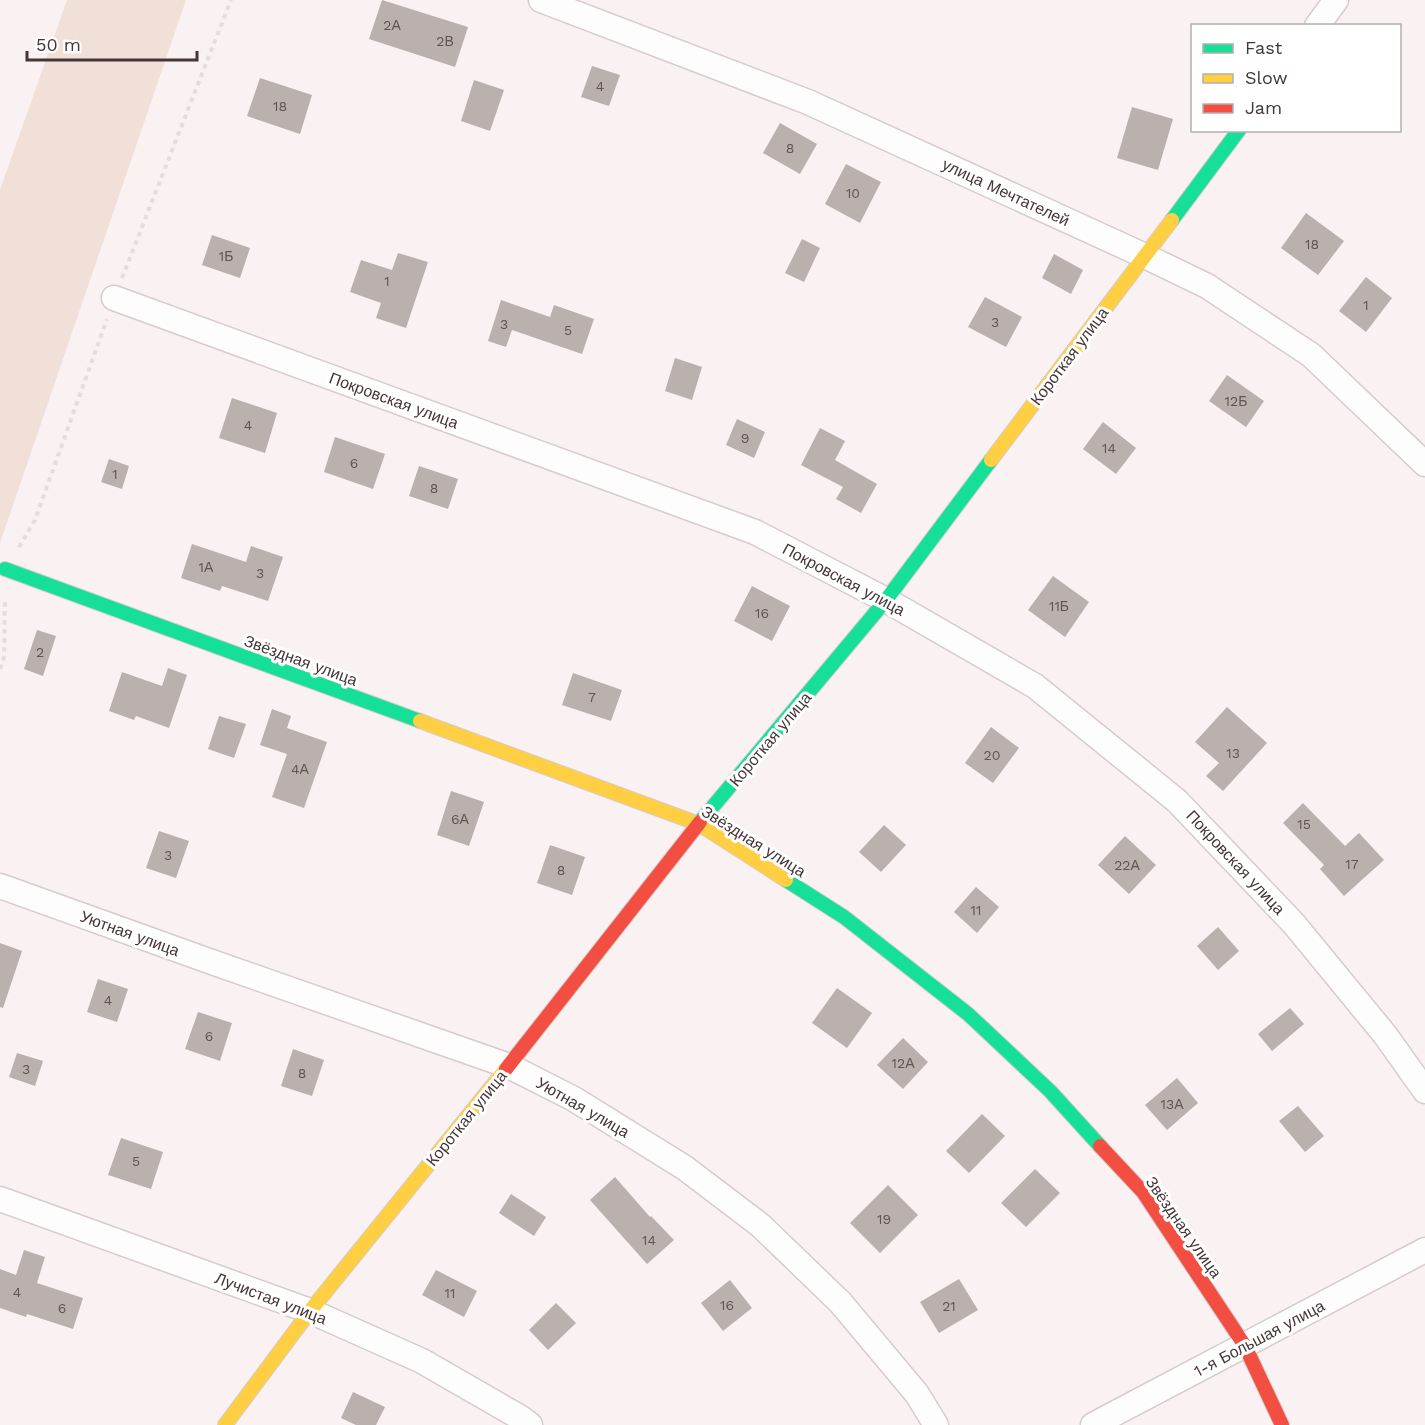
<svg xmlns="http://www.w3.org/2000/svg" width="1425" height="1425" font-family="'Work Sans',sans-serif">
	<rect width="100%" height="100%" fill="#faf1f2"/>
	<!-- green -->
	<polygon fill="#f1e0d8" points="67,0 186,0 0,543 0,190"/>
	<!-- building -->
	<g fill="#bab0ae">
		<polygon points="382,0 468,27 455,67 369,39"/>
		<polygon points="592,66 620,75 609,106 581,97"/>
		<polygon points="260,78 312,95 300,134 247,116"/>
		<polygon points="474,80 504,90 490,131 461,121"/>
		<polygon points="1132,107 1173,119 1158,170 1117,158"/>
		<polygon points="780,123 817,144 800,174 763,153"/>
		<polygon points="846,164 881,182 860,223 825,204"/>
		<polygon points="1306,213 1344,241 1318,275 1281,248"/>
		<polygon points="212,235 250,248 240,278 202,265"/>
		<polygon points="802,239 820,248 804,282 785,273"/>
		<polygon points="398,253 428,262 406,328 376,318 381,303 350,292 361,260 392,270"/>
		<polygon points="1054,254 1083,270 1071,294 1042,278"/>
		<polygon points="1366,277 1392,298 1366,332 1339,311"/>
		<polygon points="985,297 1022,317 1006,347 968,327"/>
		<polygon points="501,300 550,317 554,305 594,319 582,354 512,330 506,347 488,341"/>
		<polygon points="675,358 702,367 692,400 665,391"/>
		<polygon points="1227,375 1264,401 1246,427 1209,401"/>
		<polygon points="232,398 277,413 265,453 219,438"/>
		<polygon points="737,419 765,432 754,458 726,445"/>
		<polygon points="1103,422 1136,448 1116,474 1083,449"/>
		<polygon points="820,428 845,441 835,460 877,484 861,513 836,499 843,487 801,465"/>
		<polygon points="335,437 385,454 373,489 324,472"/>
		<polygon points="109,459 129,466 122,489 101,482"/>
		<polygon points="419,466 458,479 448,509 409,496"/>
		<polygon points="192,544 246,562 251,546 283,557 268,601 222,586 220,591 181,578"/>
		<polygon points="1053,576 1089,602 1065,637 1028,610"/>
		<polygon points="752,586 790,606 772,641 734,621"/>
		<polygon points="37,630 56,636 43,676 24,669"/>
		<polygon points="168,668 187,675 169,728 136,716 134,720 109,711 122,672 162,686"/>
		<polygon points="573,673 622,690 611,721 562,705"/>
		<polygon points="1227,707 1267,743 1223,791 1206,776 1219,763 1195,742"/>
		<polygon points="272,709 291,716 287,728 327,742 304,808 272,797 287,754 260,745"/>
		<polygon points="219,716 246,724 234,758 208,749"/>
		<polygon points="991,727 1019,748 993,783 965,763"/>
		<polygon points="451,791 484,802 469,846 437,835"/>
		<polygon points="1303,803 1345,846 1359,833 1384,860 1344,896 1320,869 1324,865 1283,823"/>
		<polygon points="884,825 906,845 881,872 859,852"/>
		<polygon points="159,831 189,841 176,878 146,868"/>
		<polygon points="1125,836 1156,865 1129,894 1098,865"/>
		<polygon points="550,845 585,857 572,895 537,883"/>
		<polygon points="976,887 999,907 977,933 954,912"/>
		<polygon points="1218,927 1239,951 1218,970 1197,946"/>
		<polygon points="0,943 22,951 3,1008 0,1007"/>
		<polygon points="98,979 128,989 117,1022 87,1012"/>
		<polygon points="837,988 872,1013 847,1048 812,1023"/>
		<polygon points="1290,1008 1304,1024 1272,1051 1258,1034"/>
		<polygon points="198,1012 232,1023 220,1061 185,1049"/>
		<polygon points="903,1038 928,1062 903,1089 877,1065"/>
		<polygon points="293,1049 324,1060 312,1096 281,1086"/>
		<polygon points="17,1053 43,1061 35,1086 9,1077"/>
		<polygon points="1177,1078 1198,1103 1167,1130 1145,1105"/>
		<polygon points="1298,1106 1324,1136 1305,1152 1279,1121"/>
		<polygon points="982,1114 1005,1136 969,1173 946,1151"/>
		<polygon points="121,1138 163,1152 151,1189 108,1175"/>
		<polygon points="1035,1169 1060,1193 1026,1227 1001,1203"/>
		<polygon points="615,1177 650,1217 651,1216 674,1240 647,1264 590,1200"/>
		<polygon points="888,1185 918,1215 880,1253 850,1223"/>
		<polygon points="511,1194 546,1217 534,1236 499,1213"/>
		<polygon points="24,1250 45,1257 37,1283 83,1298 73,1329 27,1314 26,1317 0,1308 0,1269 16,1275"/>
		<polygon points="436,1270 477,1291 464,1317 422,1295"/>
		<polygon points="959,1279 978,1310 939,1333 920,1302"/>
		<polygon points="730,1280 752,1308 723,1331 701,1303"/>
		<polygon points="556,1303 576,1323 548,1350 529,1330"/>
		<polygon points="353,1392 385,1407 376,1425 356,1425 341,1418"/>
	</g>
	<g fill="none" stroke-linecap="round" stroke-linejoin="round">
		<defs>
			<g id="street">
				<polyline points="541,0 808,102 1145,256 1207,286 1311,355 1425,464"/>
				<polyline points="1317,26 1336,0"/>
				<polyline points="114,298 755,532 886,600 1035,686 1177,801 1294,924 1386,1036 1425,1091"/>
				<polyline points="0,886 209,961 509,1066 574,1099 685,1168 760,1225 840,1302 917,1394 936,1425"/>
				<polyline points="0,1199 310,1311 422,1361 521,1418 530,1425"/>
				<polyline points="1093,1425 1425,1250"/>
			</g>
			<g id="fast">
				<polyline points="1172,220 1239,130"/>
				<polyline points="5,569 420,721"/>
				<polyline points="700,822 886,600 991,460"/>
				<polyline points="786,880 844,917 968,1014 1050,1091 1100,1146"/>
			</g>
			<g id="slow">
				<polyline points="991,460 1172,220"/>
				<polyline points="420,721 699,824 786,880"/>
				<polyline points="225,1425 310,1311 506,1069"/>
			</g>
			<g id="jam">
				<polyline points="506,1069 700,822"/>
				<polyline points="1100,1146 1143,1192 1245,1346 1282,1425"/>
			</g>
		</defs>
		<!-- street casing -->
		<use href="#street" stroke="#d7cccc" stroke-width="27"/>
		<!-- fast casing -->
		<use href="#fast" stroke="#d7cccc" stroke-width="16"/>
		<!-- slow casing -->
		<use href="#slow" stroke="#d7cccc" stroke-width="16"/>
		<!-- jam casing -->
		<use href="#jam" stroke="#d7cccc" stroke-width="16"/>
		<!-- path -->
		<g stroke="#e2dedf" stroke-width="4" stroke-dasharray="4.5 4.5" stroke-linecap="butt">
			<polyline points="122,278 231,0"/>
			<polyline points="19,547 35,520 107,319"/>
			<polyline points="0,669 4,657 5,598"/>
		</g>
		<!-- street -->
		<use href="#street" stroke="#fefdfd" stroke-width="24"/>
		<!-- fast -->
		<use href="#fast" stroke="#16e098" stroke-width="14"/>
		<!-- slow -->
		<use href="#slow" stroke="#ffcf43" stroke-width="14"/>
		<!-- jam -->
		<use href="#jam" stroke="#f24e42" stroke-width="14"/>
	</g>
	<g text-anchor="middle" stroke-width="6" stroke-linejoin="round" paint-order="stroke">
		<!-- number labels -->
		<g font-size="14" fill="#625454">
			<text x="392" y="30">2А</text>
			<text x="445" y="46">2В</text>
			<text x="600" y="91">4</text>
			<text x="280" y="111">18</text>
			<text x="790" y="153">8</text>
			<text x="853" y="198">10</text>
			<text x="1312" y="249">18</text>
			<text x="226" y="261">1Б</text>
			<text x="387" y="286">1</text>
			<text x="1366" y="310">1</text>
			<text x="995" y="327">3</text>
			<text x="504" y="329">3</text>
			<text x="568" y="335">5</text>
			<text x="1236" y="406">12Б</text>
			<text x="248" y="430">4</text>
			<text x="745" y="443">9</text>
			<text x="1109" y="453">14</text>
			<text x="354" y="468">6</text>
			<text x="115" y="479">1</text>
			<text x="434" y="493">8</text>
			<text x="206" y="572">1А</text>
			<text x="260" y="578">3</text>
			<text x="1059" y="611">11Б</text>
			<text x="762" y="618">16</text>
			<text x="40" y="657">2</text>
			<text x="592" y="702">7</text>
			<text x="1233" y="758">13</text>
			<text x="992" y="760">20</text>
			<text x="300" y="774">4А</text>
			<text x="460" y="824">6А</text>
			<text x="1304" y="829">15</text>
			<text x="168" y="860">3</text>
			<text x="1352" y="869">17</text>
			<text x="1127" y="870">22А</text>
			<text x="561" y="875">8</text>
			<text x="976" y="915">11</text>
			<text x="108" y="1005">4</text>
			<text x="209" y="1041">6</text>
			<text x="903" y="1068">12А</text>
			<text x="26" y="1074">3</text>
			<text x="302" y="1078">8</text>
			<text x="1172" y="1109">13А</text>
			<text x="136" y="1166">5</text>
			<text x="884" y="1224">19</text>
			<text x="649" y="1245">14</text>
			<text x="17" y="1297">4</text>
			<text x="450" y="1298">11</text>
			<text x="727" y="1310">16</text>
			<text x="949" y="1311">21</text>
			<text x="62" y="1313">6</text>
		</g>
		<!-- street labels -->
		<g font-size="16" fill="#453536" stroke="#fff">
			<text transform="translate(1006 192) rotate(25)" y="6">улица Мечтателей</text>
			<text transform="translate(1069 356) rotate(-53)" y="6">Короткая улица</text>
			<text transform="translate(394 400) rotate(20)" y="6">Покровская улица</text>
			<text transform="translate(844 579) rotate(28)" y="6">Покровская улица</text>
			<text transform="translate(301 660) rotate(20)" y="6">Звёздная улица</text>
			<text transform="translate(770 739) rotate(-50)" y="6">Короткая улица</text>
			<text transform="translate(754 841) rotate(32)" y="6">Звёздная улица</text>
			<text transform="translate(1236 862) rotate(47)" y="6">Покровская улица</text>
			<text transform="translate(130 933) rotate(20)" y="6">Уютная улица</text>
			<text transform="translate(583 1107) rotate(30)" y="6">Уютная улица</text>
			<text transform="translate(466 1118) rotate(-51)" y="6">Короткая улица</text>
			<text transform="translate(1184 1227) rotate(55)" y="6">Звёздная улица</text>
			<text transform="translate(271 1298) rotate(21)" y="6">Лучистая улица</text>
			<text transform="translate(1259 1338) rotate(-28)" y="6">1-я Большая улица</text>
		</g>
	</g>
	<!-- legend -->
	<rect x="1191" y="24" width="210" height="108" fill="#ffffff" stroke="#b5aeaf" stroke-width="1.5"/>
	<rect x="1203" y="44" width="30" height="9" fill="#16e098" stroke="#b5aeaf" stroke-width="1.5"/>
	<text x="1245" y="54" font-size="18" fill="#453536">Fast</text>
	<rect x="1203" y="74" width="30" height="9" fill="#ffcf43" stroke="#b5aeaf" stroke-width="1.5"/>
	<text x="1245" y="84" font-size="18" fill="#453536">Slow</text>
	<rect x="1203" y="104" width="30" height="9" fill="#f24e42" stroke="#b5aeaf" stroke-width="1.5"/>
	<text x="1245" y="114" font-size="18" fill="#453536">Jam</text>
	<!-- scale -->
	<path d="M27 51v9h170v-9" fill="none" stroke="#453536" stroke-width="3"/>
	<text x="36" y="51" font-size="18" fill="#453536" stroke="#ffffff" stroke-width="4.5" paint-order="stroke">50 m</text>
</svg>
